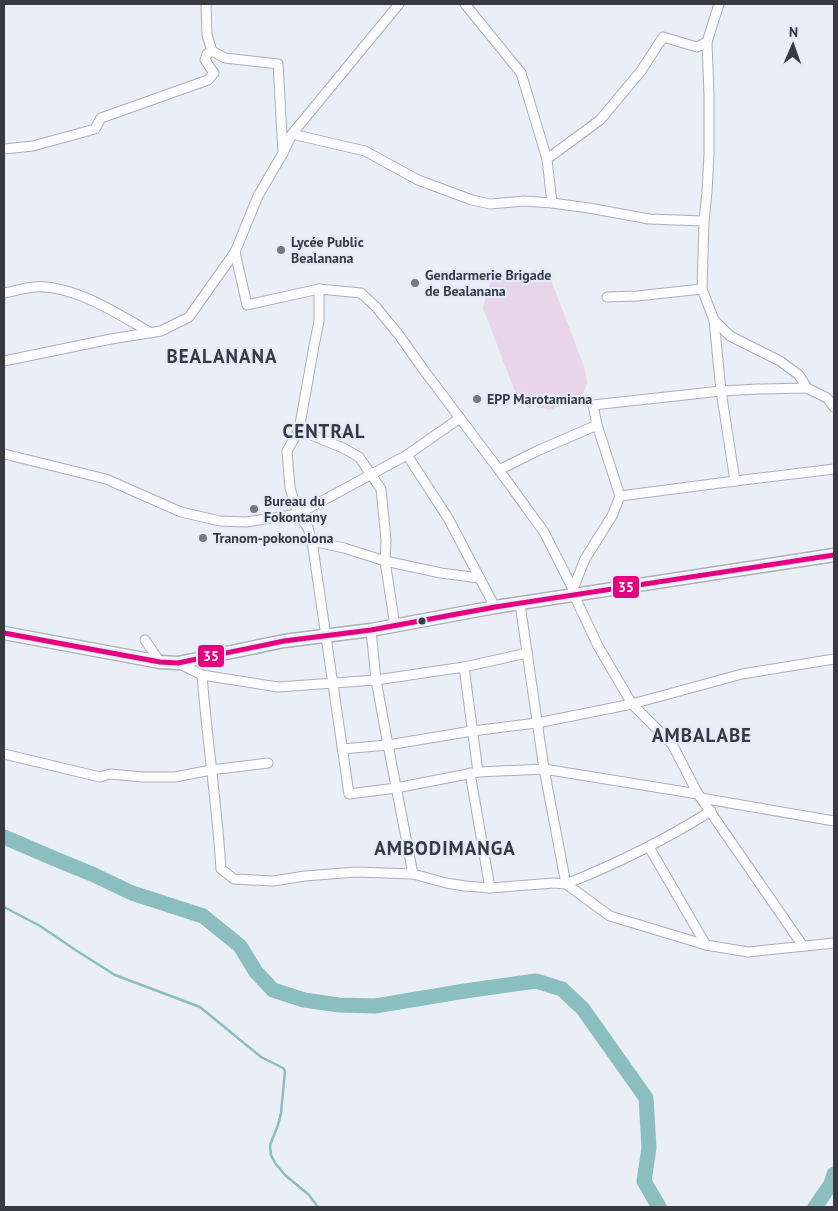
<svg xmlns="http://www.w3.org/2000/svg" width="838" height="1211" font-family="'PT Sans',sans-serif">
	<rect width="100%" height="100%" fill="#eaeef6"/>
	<!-- green -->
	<polygon fill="#e8d5ea" points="540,270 551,280 585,369 587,383 581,399 549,410 525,403 514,389 483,308 490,283 511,273"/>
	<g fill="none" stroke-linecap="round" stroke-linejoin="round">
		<!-- stream -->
		<polyline stroke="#8bbebf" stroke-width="2.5" points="4,907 40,926 77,951 115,975 200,1007 261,1057 283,1068 285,1071 281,1113 278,1125 270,1145 271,1155 275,1163 285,1175 309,1195 318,1207"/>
		<!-- river -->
		<g stroke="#8bbebf" stroke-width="15">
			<polyline points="4,837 60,861 92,874 132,893 203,916 240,946 256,972 273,990 304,1000 339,1005 375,1006 465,991 536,981 562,989 583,1009 646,1098 649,1148 644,1181 659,1207"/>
			<polyline points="815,1207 831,1184 834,1174"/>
		</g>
		<defs>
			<g id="street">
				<polyline points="206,4 207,35 212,51 225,58 278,64 283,153"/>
				<polyline points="465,4 521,73 547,159 552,203"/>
				<polyline points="719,4 707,42 709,96 709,154 707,192 704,221 702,289 714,320 730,336 780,361 799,375 807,388"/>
				<polyline points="292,134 365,151 418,180 472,200 490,204 524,201 552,203 589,208 649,219 704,221"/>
				<polyline points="4,149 33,146 95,129 101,118 208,80 214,73 205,60 207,54 212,51"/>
				<polyline points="547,159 600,120 641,71 663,37 697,47 707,42"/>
				<polyline points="235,252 247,305 319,289 361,293 376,307 399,335 423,369 499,470 544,532 573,589 574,595 598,646 632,704 672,744 698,794 803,946"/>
				<polyline points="319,289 319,321 314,346 299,430 287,451 290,488 298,514 308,528 312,541 349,794 396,788 478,772 544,769 698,794"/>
				<path d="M4 293C14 291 24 288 34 287 71 283 120 315 151 333"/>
				<polyline points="607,297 637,296 702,289"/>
				<polyline points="714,320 721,391 735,481"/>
				<polyline points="4,361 111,339 161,331 189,317 235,252 258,196 283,153 292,134 399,4"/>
				<polyline points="299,430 343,448 359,457 381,489 386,540 385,561 395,626"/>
				<polyline points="4,454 106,479 181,512 220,521 246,522 298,514 407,455 460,418"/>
				<polyline points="407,455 448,518 495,607"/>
				<polyline points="499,470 537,451 597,425"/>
				<polyline points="620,496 735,481 834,469"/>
				<polyline points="312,541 344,548 385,561 441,573 479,578"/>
				<polyline points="573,589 585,559 612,516 620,496 597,425 593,405 721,391 758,389 807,388 827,398 834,407"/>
				<polyline points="520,604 544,769 566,884"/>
				<polyline points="371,630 376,680 388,745 413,874"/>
				<polyline points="145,640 160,662"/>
				<polyline points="178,663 202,675 278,687 376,680 464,667 527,653"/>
				<polyline points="464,667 478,772"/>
				<path d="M202 675C207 740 217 804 221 869L234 879 273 881 305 876 356 872 413 874 446 883 465 886 490 888 554 883 566 884 610 916 706 945 748 952 834 943"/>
				<polyline points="342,749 388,745 472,731 537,723 632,704 742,674 834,659"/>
				<polyline points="4,754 100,777 110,774 143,777 175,777 211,770 268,763"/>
				<polyline points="470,773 490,888"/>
				<polyline points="701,798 834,821"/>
				<polyline points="649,847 706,945"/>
				<path d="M566 884C616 864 665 840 711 811"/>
			</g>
			<polyline id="secondary" points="4,633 160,662 178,663 284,641 371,630 495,607 834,555"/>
		</defs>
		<!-- street casing -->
		<use href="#street" stroke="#acafb5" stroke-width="11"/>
		<!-- secondary casing -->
		<use href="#secondary" stroke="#acafb5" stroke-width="15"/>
		<!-- street -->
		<use href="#street" stroke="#fcfcfe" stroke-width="9"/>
		<!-- secondary -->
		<use href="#secondary" stroke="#fcfcfe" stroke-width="12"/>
		<defs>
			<polyline id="bus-1" points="4,633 160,662 178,663 284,641 371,630 495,607 834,555"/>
		</defs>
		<!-- bus-1 casing -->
		<use href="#bus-1" stroke="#e4ecfc" stroke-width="9"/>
		<!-- bus-1 -->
		<use href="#bus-1" stroke="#e5007d" stroke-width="5"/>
	</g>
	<!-- markers -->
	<g fill="#767980" stroke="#e4ecfc" stroke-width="2">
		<circle cx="281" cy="250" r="5"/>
		<circle cx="415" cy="283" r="5"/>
		<circle cx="477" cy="399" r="5"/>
		<circle cx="254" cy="509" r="5"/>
		<circle cx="203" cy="538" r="5"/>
	</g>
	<circle fill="#373a40" stroke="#e4ecfc" stroke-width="2" cx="422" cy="621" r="4.5"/>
	<g text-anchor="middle" stroke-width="4.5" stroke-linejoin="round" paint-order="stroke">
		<!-- poi labels -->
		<g font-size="14" font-weight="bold" fill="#373a40" stroke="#e4ecfc" text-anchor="start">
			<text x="291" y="247">Lycée Public<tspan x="291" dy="16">Bealanana</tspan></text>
			<text x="425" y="280">Gendarmerie Brigade<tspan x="425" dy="16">de Bealanana</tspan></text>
			<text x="487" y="404">EPP Marotamiana</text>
			<text x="264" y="506">Bureau du<tspan x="264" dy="16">Fokontany</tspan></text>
			<text x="213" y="543">Tranom-pokonolona</text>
		</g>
		<!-- district labels -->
		<g font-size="19" font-weight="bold" letter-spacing="1" fill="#373a40" stroke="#e4ecfc">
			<text x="222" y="363">BEALANANA</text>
			<text x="324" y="438">CENTRAL</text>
			<text x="702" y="742">AMBALABE</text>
			<text x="445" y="855">AMBODIMANGA</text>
		</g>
	</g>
	<g stroke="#e4ecfc" stroke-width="2">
		<rect x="612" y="575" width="28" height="24" rx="5" fill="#e5007d"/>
		<rect x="197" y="644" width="28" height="24" rx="5" fill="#e5007d"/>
	</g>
	<g font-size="14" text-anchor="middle" font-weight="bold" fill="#fff">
		<text x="626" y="592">35</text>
		<text x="211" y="661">35</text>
	</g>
	<!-- border -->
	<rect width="838" height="1211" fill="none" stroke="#373a40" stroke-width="10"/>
	<!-- north arrow -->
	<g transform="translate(793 45) rotate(2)" stroke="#e4ecfc" stroke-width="4" paint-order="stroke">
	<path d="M0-4L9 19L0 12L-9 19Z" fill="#373a40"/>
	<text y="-8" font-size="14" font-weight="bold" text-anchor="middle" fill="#373a40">N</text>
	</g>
</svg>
